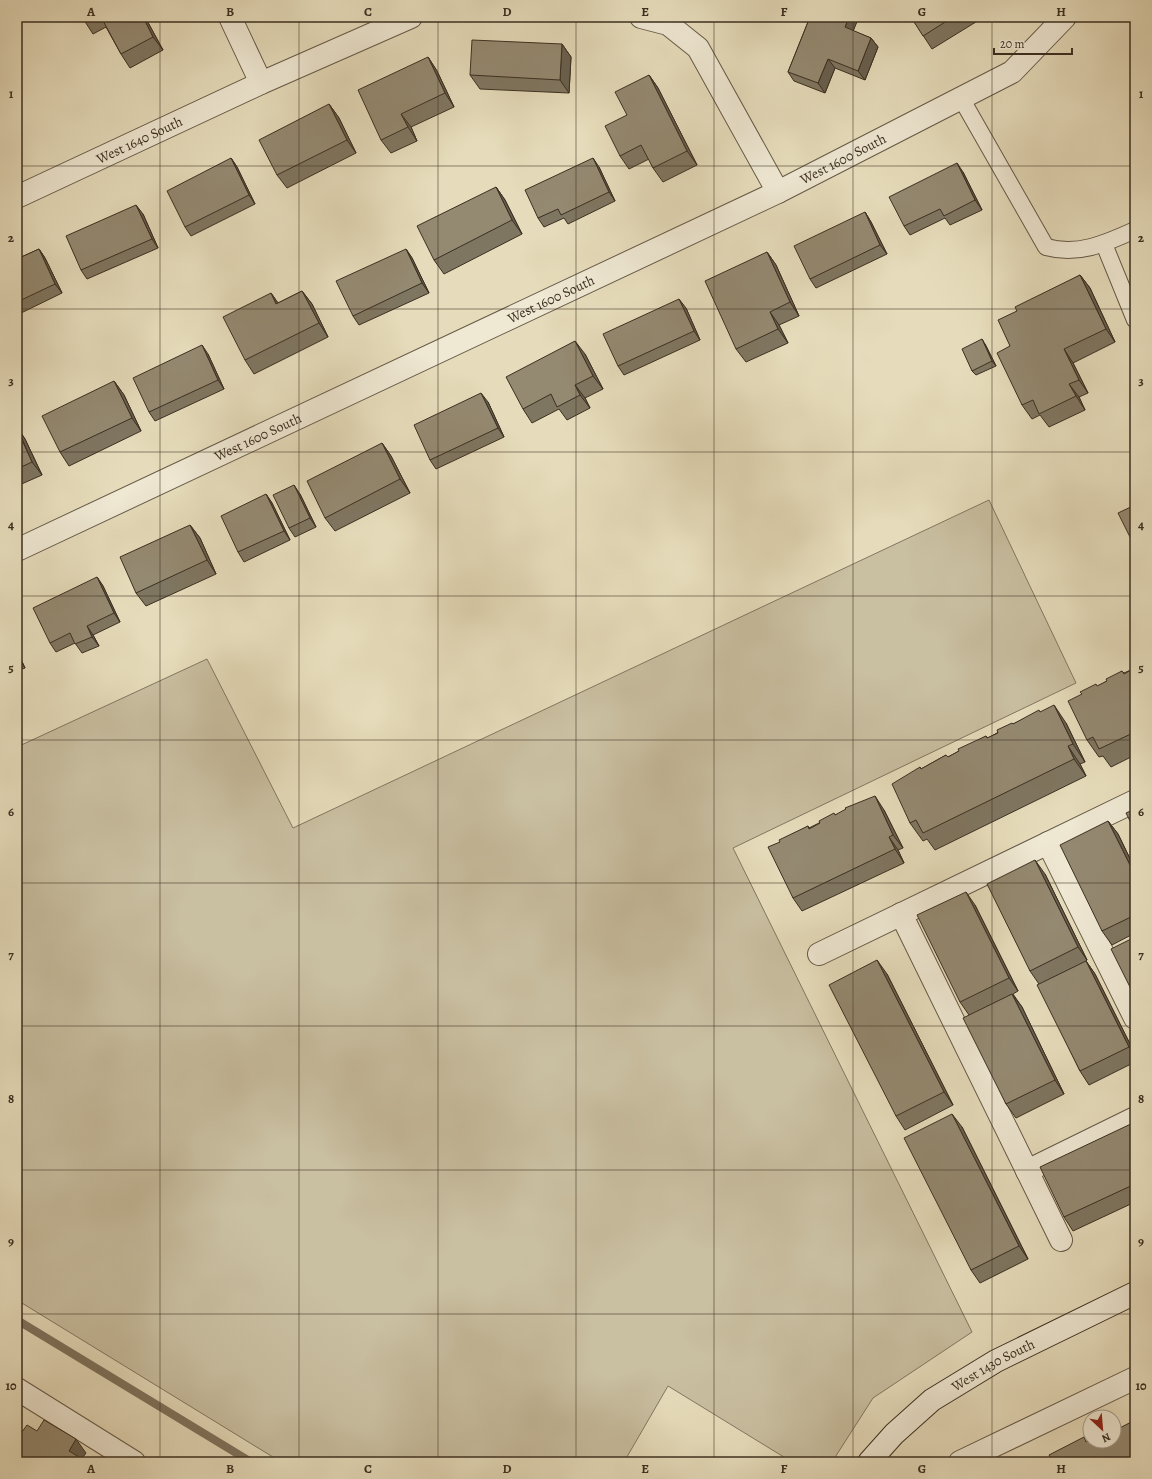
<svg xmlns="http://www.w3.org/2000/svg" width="1152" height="1479" font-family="Alegreya,serif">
	<rect width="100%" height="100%" fill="#e6dcbb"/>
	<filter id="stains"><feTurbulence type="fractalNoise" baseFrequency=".005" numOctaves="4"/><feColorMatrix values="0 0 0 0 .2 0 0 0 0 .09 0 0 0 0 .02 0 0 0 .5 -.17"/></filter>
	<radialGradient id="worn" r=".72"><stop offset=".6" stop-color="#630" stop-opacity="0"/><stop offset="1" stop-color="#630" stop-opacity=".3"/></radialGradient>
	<!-- green -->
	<polygon fill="#c9bfa1" stroke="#827761" points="989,500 1076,683 733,848 972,1332 873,1398 832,1462 792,1462 668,1386 624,1462 281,1462 17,1300 17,747 207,659 293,828"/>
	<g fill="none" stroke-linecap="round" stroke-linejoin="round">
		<!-- stream -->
		<polyline stroke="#7f735e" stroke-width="8" points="17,1320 251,1462"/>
		<defs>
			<g id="lane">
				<path d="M961 98 1046 247C1079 256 1106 243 1135 230"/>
				<polyline points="1104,244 1135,320"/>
			</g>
			<g id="street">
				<polyline points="230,17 261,83"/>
				<polyline points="641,17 668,24 698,48 778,192"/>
				<path id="s1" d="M17 197 261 83 411 17"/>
				<path id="s2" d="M17 550 778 192 1012 72 1065 17"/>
				<polyline points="1048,843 1135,1018"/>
				<polyline points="901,914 1061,1240"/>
				<polyline points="819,954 1135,801"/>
				<polyline points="1027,1171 1135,1118"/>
				<polyline points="17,1389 134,1462"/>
				<polyline points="960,1462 1135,1378"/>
			</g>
			<g id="secondary">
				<path id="s3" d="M869 1462 894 1434 932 1400 996 1361 1135 1293"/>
			</g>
		</defs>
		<!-- lane casing -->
		<use href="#lane" stroke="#665a48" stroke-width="18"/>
		<!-- street casing -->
		<use href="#street" stroke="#665a48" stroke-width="24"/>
		<!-- secondary casing -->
		<use href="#secondary" stroke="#3b2f21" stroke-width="24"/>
		<!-- lane -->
		<use href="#lane" stroke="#efe8d3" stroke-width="16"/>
		<!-- street -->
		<use href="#street" stroke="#efe8d3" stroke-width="22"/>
		<!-- secondary -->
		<use href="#secondary" stroke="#efe8d3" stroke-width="22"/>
	</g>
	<!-- wall -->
	<g fill="#7f7661" stroke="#3b2f21">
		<polygon points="82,17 145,17 163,50 130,68 121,54 106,27 93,34"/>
		<polygon points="810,17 858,17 853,31 871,38 878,47 865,80 835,68 825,93 794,81 788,72"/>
		<polygon points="911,17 984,17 932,49"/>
		<polygon points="562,44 571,57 569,93 480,89 470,75"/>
		<polygon points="428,57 437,71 454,107 411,127 417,141 391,153 381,140"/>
		<polygon points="649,75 658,88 697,165 663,182 653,168 649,159 629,169 620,156 627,115"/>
		<polygon points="329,104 339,118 356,153 287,188 277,175"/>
		<polygon points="231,158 237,167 255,204 191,236 185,227"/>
		<polygon points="599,167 615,201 568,224 564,218 544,227 538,218"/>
		<polygon points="963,172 982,210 950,225 945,218 910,235 904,226"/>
		<polygon points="496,187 505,200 522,234 444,274 434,260"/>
		<polygon points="865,212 871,222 887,254 816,288 810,279"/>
		<polygon points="143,214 158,248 87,279 81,270"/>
		<polygon points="39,249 45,258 62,293 17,315 17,259"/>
		<polygon points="406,249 412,258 429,293 359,325 353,316"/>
		<polygon points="767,252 776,265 799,316 779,325 788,343 746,362 736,349"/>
		<polygon points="1080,275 1090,288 1115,342 1073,363 1088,393 1079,397 1085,410 1049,427 1040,415 1032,419 1022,405 1010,346 1017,311"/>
		<polygon points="302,291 312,304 328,337 254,374 245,360 271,293 278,303"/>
		<polygon points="686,308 700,340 624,375 618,366"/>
		<polygon points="985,344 996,366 976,375 972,371"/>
		<polygon points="208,354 224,389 155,421 149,412"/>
		<polygon points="585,354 603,389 585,398 590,408 567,420 559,409 532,423 523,409"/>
		<polygon points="114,381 124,395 141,431 69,466 60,452"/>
		<polygon points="488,402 504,437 436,469 430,460"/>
		<polygon points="17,427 25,439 42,475 17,486"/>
		<polygon points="382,443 391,456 410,493 335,531 325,518"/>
		<polygon points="266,494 272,503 290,540 244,562 238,552"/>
		<polygon points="300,494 316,527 295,537 289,528"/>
		<polygon points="190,525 200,538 216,574 146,606 136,593"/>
		<polygon points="97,577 103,586 120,622 93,635 99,646 82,653 75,643 56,652 50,643"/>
		<polygon points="17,651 25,668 17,671"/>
		<polygon points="1135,668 1135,755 1111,767 1103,756 1099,757 1087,740 1098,686 1107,681 1122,671 1124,673"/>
		<polygon points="1040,712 1066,723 1085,762 1080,764 1086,776 935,850 927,839 923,841 910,823 920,767 921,769 946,755 948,757 959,751 986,736 988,738 1013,724"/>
		<polygon points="884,810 903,848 898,850 904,863 802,911 793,898 780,842 808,826 809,828 835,815"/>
		<polygon points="1108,821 1118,834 1135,869 1135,933 1112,945 1102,931"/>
		<polygon points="1045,874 1087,960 1086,961 1095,974 1135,1054 1135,1062 1089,1085 1080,1071 1039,984 1030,971"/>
		<polygon points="975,905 1018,991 1013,994 1022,1007 1064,1094 1016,1118 1006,1104 969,1015 960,1002"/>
		<polygon points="887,974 953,1105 905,1130 896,1116"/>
		<polygon points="1135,1122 1135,1202 1073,1231 1064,1217"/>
		<polygon points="962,1127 1028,1259 980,1283 971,1270"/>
	</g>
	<!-- shaded-wall -->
	<g fill="#68604f" stroke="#3b2f21">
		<polygon points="143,17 145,17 163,50 153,37"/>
		<polygon points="849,17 859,17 851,36 845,27"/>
		<polygon points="871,38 878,47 865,80 858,71"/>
		<polygon points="562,44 571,57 569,93 560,80"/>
		<polygon points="428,57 437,71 454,107 445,93"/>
		<polygon points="828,59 835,68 825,93 818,83"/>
		<polygon points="649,75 658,88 697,165 687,151"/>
		<polygon points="329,104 339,118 356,153 347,140"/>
		<polygon points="401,114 411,127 417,141 408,127"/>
		<polygon points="231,158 237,167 255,204 249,195"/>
		<polygon points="593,158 599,167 615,201 609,192"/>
		<polygon points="957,163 963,172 982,210 975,200"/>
		<polygon points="496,187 505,200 522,234 512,220"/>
		<polygon points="136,205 143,214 158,248 152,239"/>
		<polygon points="865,212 871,222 887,254 880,245"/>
		<polygon points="39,249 45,258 62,293 55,284"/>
		<polygon points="406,249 412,258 429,293 422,283"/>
		<polygon points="767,252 776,265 799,316 790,302"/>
		<polygon points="1080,275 1090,288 1115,342 1106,329"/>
		<polygon points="302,291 312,304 328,337 319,323"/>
		<polygon points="271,293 280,306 276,304"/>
		<polygon points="679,299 686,308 700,340 694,331"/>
		<polygon points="770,312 779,325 788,343 778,329"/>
		<polygon points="982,339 985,344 996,366 992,361"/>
		<polygon points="575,341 585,354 603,389 593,376"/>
		<polygon points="202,345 208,354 224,389 218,380"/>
		<polygon points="1064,349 1073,363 1088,393 1079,380"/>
		<polygon points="114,381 124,395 141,431 132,418"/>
		<polygon points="1069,384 1079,397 1085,410 1076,396"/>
		<polygon points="575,385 585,398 590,408 580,395"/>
		<polygon points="481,393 488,402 504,437 498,428"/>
		<polygon points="17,427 25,439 42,475 32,462"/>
		<polygon points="382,443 391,456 410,493 400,479"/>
		<polygon points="294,485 300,494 316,527 310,518"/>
		<polygon points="266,494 272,503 290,540 284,531"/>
		<polygon points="190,525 200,538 216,574 207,560"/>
		<polygon points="97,577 103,586 120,622 114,613"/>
		<polygon points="87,626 93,635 99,646 92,637"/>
		<polygon points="17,651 25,668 17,655"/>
		<polygon points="1054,705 1066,723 1085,762 1073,744"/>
		<polygon points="1068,746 1080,764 1086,776 1074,759"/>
		<polygon points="875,796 884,810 903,848 893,835"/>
		<polygon points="1108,821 1118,834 1135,869 1135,875"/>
		<polygon points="889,837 898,850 904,863 895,849"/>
		<polygon points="1035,860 1045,874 1087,960 1078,947"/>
		<polygon points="966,892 975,905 1018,991 1009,978"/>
		<polygon points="877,960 887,974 953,1105 944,1092"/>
		<polygon points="1086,961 1095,974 1135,1054 1135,1056 1129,1047"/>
		<polygon points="1012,994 1022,1007 1064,1094 1055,1080"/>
		<polygon points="952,1114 962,1127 1028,1259 1019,1246"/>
		<polygon points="76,1439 86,1453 81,1460 83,1462 77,1462 69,1451"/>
	</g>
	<!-- building -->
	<g fill="#948971" stroke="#3b2f21">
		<polygon points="82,17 90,17 84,20"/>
		<polygon points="101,17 143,17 153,37 121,54"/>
		<polygon points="810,17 849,17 845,27 871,38 858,71 828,59 818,83 788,72"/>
		<polygon points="911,17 953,17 923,36"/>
		<polygon points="472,40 562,44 560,80 470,75"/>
		<polygon points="428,57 445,93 401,114 408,127 381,140 358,90"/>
		<polygon points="649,75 687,151 653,168 641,145 620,156 605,126 627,115 615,92"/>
		<polygon points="329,104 347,140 277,175 259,140"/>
		<polygon points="231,158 249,195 185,227 167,191"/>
		<polygon points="593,158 609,192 561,215 558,209 538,218 525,190"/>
		<polygon points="957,163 975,200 944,216 940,209 904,226 889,197"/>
		<polygon points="496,187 512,220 434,260 417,226"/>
		<polygon points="136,205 152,239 81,270 66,236"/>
		<polygon points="865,212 880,245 810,279 794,246"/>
		<polygon points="39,249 55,284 17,302 17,259"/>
		<polygon points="406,249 422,283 353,316 336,281"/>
		<polygon points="767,252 790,302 770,312 778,329 736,349 705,281"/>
		<polygon points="1080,275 1106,329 1064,349 1079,380 1069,384 1076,396 1039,414 1033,400 1022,405 997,353 1010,346 998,320 1017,311 1015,307"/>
		<polygon points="302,291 319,323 245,360 223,317 271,293 276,304"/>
		<polygon points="679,299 694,331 618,366 603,334"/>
		<polygon points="982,339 992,361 972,371 962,349"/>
		<polygon points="575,341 593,376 575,385 580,395 557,407 551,394 523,409 506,377"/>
		<polygon points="202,345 218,380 149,412 133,378"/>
		<polygon points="114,381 132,418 60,452 42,416"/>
		<polygon points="481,393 498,428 430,460 414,425"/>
		<polygon points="17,429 32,462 17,469"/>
		<polygon points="382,443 400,479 325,518 307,481"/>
		<polygon points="294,485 310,518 289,528 273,495"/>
		<polygon points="266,494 284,531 238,552 221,516"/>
		<polygon points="1135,505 1135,547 1118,513"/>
		<polygon points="190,525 207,560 136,593 120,557"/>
		<polygon points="97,577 114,613 87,626 92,637 75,644 70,633 50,643 33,608"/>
		<polygon points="1135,668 1135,732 1099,749 1093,737 1087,740 1068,701 1082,694 1080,692 1096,684 1097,686 1107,681 1106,679 1122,671 1124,674"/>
		<polygon points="1054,705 1073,744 1068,746 1074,759 923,833 916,820 910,823 892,784 920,767 921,769 946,755 948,757 959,751 958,749 986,736 987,738 998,733 997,730 1012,723 1013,724 1039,710 1040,712"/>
		<polygon points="875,796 893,835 889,837 895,849 793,898 768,847 780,842 779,840 808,826 809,829 820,823 819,821 834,813 835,815 846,809 845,808"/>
		<polygon points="1135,809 1135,831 1126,813"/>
		<polygon points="1108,821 1135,875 1135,915 1102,931 1060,845"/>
		<polygon points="1035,860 1078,947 1030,971 987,884"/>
		<polygon points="966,892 1009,978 960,1002 917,915"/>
		<polygon points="1135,937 1135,997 1111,949"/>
		<polygon points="877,960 944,1092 896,1116 829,985"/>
		<polygon points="1086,961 1129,1047 1080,1071 1037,985"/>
		<polygon points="1012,994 1055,1080 1006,1104 963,1018"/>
		<polygon points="952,1114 1019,1246 971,1270 904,1138"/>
		<polygon points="1135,1122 1135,1184 1064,1217 1040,1167"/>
		<polygon points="44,1420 76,1439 69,1451 79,1457 77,1462 17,1462 17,1436 18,1435 19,1436 27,1425 37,1431"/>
		<polygon points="1135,1420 1135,1462 1053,1462 1049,1455 1084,1437 1086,1442 1090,1440 1092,1442 1094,1441 1114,1441 1114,1431"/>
	</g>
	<!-- grid -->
	<path fill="none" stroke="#3b2f21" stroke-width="1" stroke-opacity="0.55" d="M160 17V1462M299 17V1462M438 17V1462M576 17V1462M714 17V1462M853 17V1462M992 17V1462M17 166H1135M17 309H1135M17 452H1135M17 596H1135M17 740H1135M17 883H1135M17 1026H1135M17 1170H1135M17 1314H1135"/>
	<g text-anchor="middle" stroke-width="4" stroke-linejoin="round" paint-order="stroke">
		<!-- street labels -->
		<g font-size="14" fill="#3b2f21" stroke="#efe8d3">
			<text dy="5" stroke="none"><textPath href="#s1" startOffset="135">West 1640 South</textPath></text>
			<text dy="5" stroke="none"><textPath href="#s2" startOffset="914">West 1600 South</textPath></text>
			<text dy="5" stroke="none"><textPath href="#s2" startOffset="590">West 1600 South</textPath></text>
			<text dy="5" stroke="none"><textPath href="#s2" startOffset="266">West 1600 South</textPath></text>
			<text dy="5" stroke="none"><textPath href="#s3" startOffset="159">West 1430 South</textPath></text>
		</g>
	</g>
	<!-- margin -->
	<rect width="1152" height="1479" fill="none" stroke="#e6dcbb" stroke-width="44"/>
	<!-- north arrow -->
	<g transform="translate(1102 1429) rotate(154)"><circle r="19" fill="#efe8d3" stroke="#a79e8c"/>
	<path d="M0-3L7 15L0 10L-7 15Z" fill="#8f2418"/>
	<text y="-6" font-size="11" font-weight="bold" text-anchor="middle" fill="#3b2f21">N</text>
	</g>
	<!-- scale -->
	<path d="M994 48v6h78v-6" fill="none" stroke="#3b2f21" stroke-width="2"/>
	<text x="1000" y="48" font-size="12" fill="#3b2f21" stroke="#efe8d3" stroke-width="3" paint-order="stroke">20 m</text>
	<rect x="22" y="22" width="1108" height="1435" fill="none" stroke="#3b2f21" stroke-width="1.5"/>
	<g font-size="13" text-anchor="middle" font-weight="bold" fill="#3b2f21">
		<text x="91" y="16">A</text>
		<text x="230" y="16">B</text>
		<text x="368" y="16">C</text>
		<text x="507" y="16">D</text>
		<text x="645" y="16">E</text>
		<text x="784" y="16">F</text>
		<text x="922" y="16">G</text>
		<text x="1061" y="16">H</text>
		<text x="11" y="98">1</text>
		<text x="1141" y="98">1</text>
		<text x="11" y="242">2</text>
		<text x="1141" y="242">2</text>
		<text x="11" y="385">3</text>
		<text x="1141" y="385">3</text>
		<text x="11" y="529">4</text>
		<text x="1141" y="529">4</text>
		<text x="11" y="672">5</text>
		<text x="1141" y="672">5</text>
		<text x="11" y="816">6</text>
		<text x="1141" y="816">6</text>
		<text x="11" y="959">7</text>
		<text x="1141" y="959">7</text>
		<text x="11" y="1103">8</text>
		<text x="1141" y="1103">8</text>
		<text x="11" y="1246">9</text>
		<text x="1141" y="1246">9</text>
		<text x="11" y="1390">10</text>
		<text x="1141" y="1390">10</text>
		<text x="91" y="1473">A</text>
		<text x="230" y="1473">B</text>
		<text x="368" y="1473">C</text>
		<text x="507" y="1473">D</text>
		<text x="645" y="1473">E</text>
		<text x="784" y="1473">F</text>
		<text x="922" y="1473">G</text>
		<text x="1061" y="1473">H</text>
	</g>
	<rect width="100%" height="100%" filter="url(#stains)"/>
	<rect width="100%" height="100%" fill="url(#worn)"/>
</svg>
